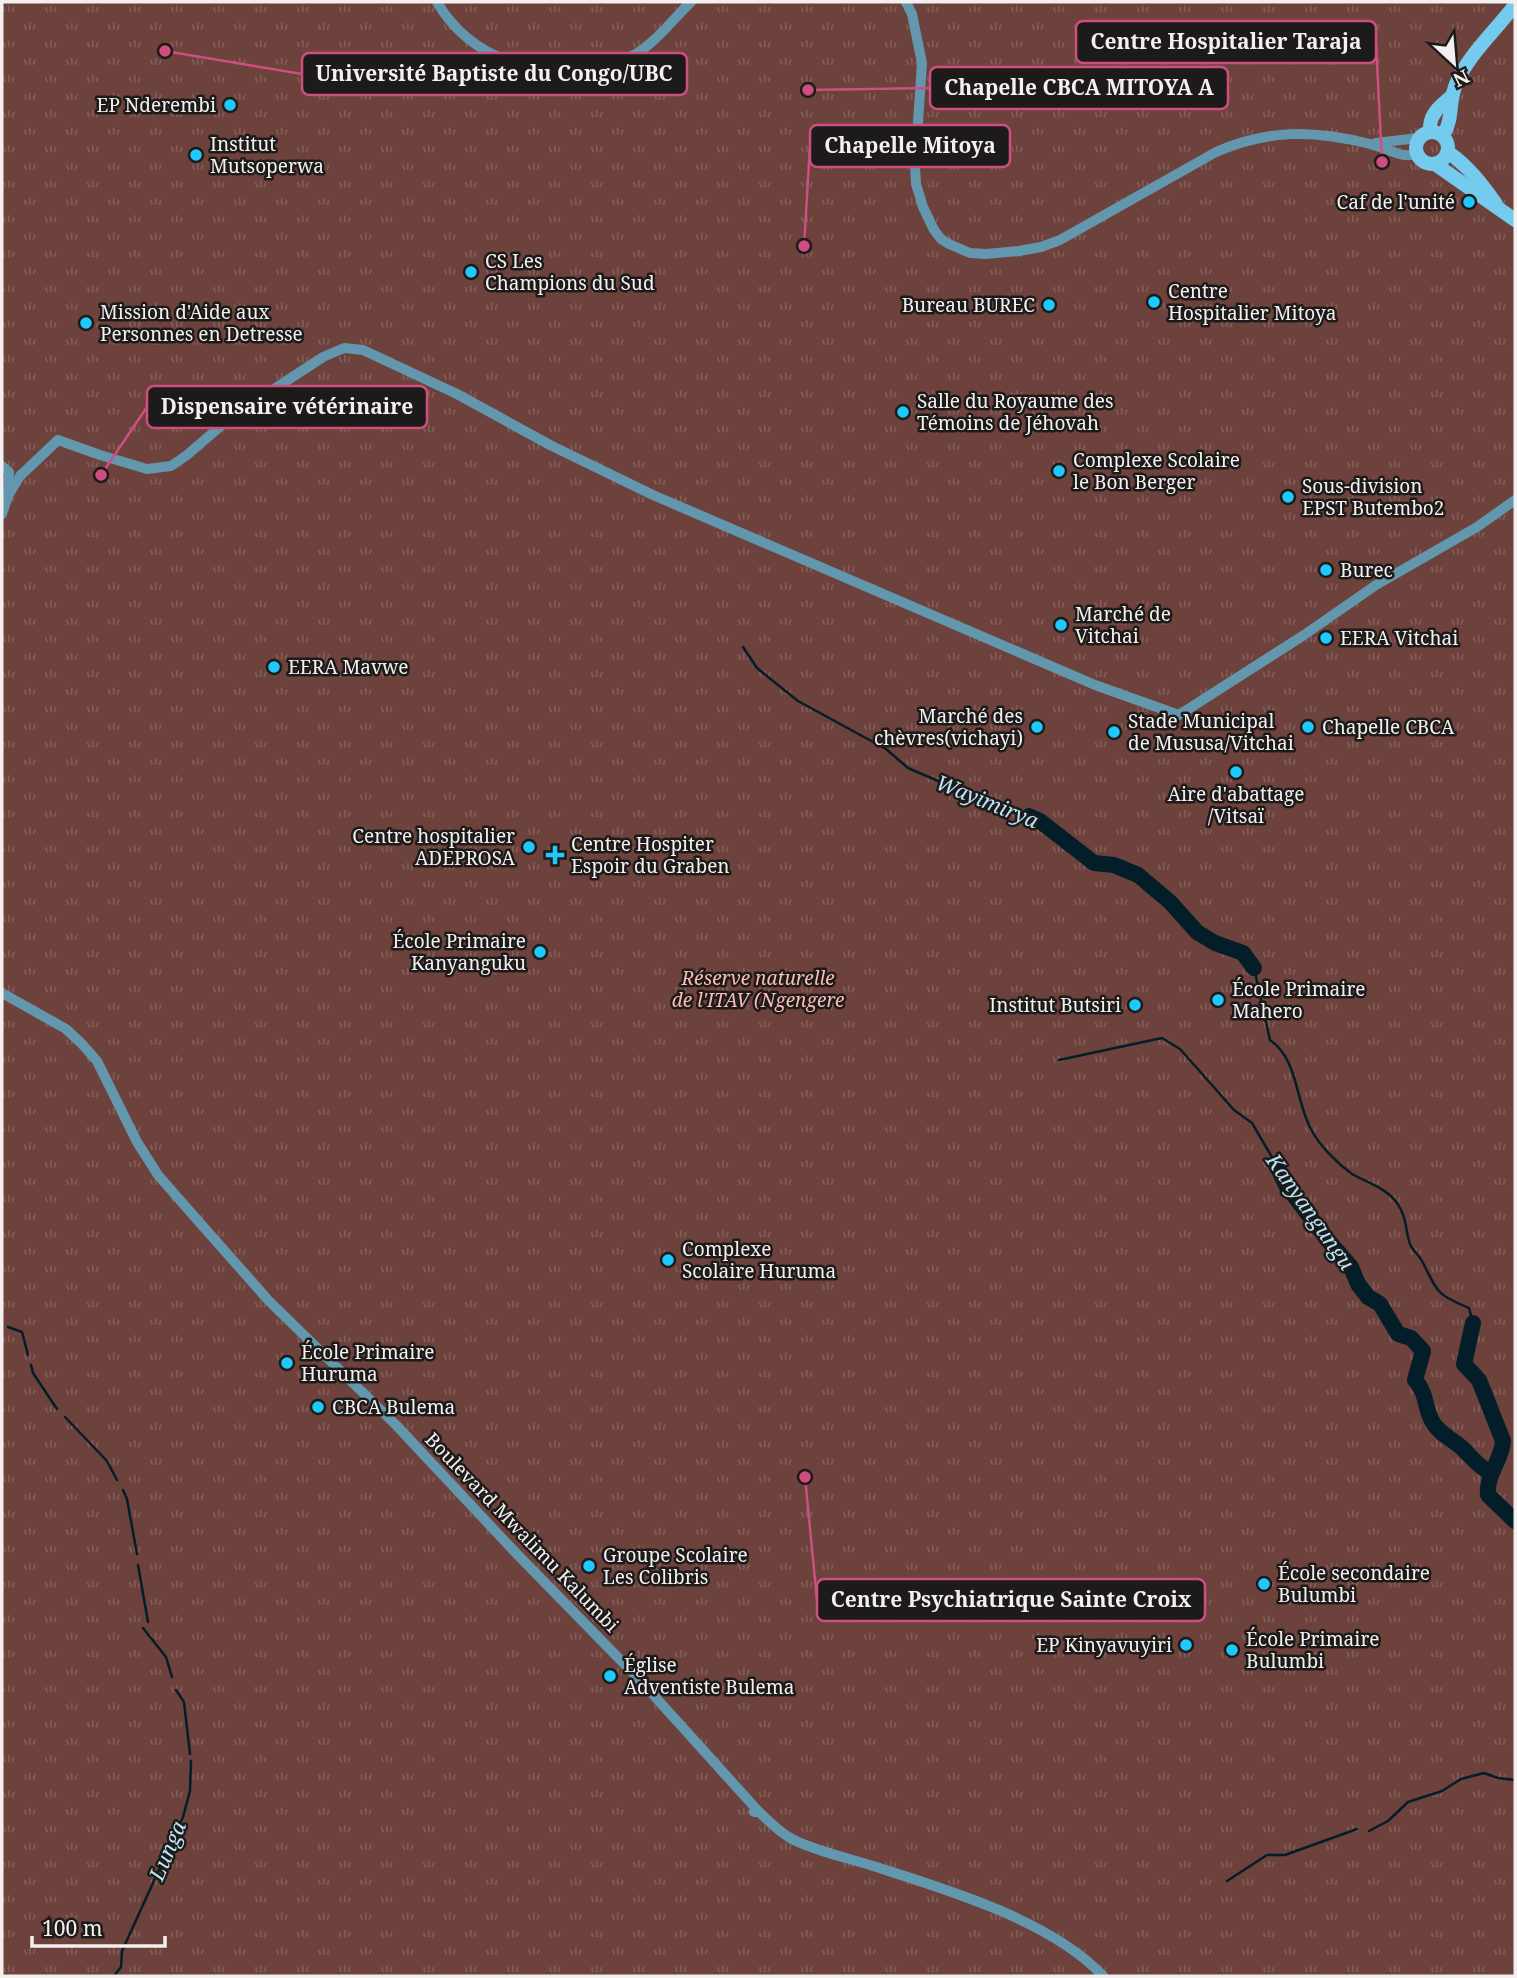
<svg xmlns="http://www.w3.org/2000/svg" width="1517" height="1978" font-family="'Noto Serif',serif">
	<defs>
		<pattern id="park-tufts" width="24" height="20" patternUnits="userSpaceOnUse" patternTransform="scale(1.75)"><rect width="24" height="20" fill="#6d413c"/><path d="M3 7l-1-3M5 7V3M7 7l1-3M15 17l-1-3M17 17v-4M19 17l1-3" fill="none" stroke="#825d58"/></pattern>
	</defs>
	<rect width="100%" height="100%" fill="#383231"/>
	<!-- park -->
	<rect fill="url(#park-tufts)" x="2" y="2" width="1513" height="1974"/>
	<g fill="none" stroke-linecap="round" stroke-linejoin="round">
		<!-- stream -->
		<g stroke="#031e28" stroke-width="2.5">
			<polyline points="743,647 757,668 798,701 886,749 908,768 991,804 1029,816"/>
			<path d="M1254 968 1270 1040C1299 1060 1295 1102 1312 1131 1320 1146 1338 1164 1352 1174 1368 1183 1386 1188 1397 1203 1407 1217 1405 1229 1410 1244 1412 1250 1419 1255 1422 1261 1438 1292 1435 1294 1469 1308L1473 1323"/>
			<polyline points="1059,1060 1162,1038 1180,1049 1234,1110 1252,1123 1276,1164"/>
			<polyline points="8,1327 22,1332 28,1355"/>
			<polyline points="31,1365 33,1373 57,1409"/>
			<polyline points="65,1417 107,1461 117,1480"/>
			<polyline points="123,1490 127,1499 137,1554"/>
			<polyline points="138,1565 148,1622"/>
			<polyline points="143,1628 166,1657 172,1677"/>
			<polyline points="176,1690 184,1702 190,1754"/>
			<polyline points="1369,1831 1388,1821 1408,1802 1442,1791 1461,1779 1484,1773 1498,1778 1515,1780"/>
			<polyline points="1227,1881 1267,1855 1285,1855 1357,1829"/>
			<polyline points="114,1976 121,1967 122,1951 183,1817 190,1791 191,1761"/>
		</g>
		<!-- river -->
		<g stroke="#031e28" stroke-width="16">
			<polyline points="1029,816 1040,821 1094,863 1114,865 1138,875 1170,902 1197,932 1215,943 1243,953 1254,968"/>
			<path d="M1276 1164 1286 1185 1326 1238 1351 1267 1358 1284 1368 1297 1380 1304 1398 1334 1411 1338 1423 1351 1415 1380C1427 1393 1424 1406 1432 1421 1439 1434 1451 1438 1461 1447 1473 1458 1475 1464 1491 1473"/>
			<path d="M1473 1323 1464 1364 1479 1380 1503 1441C1502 1460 1486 1474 1488 1495L1515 1521"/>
		</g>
		<!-- secondary -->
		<g stroke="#6297ad" stroke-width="10">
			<path d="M437 2C470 59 539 81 601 66 613 63 625 60 636 54 657 41 673 19 691 2"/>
			<path d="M906 2 912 14 922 63 915 166 916 184 923 207 934 230 941 239 949 244 970 253 986 254 1019 251 1041 247 1060 240 1216 152C1269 129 1314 130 1370 144 1385 147 1401 159 1416 154"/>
			<polyline points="1376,143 1418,138"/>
			<polyline points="2,466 9,472 8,496 2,514"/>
			<polyline points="8,496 20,476 58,440 100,455 147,469 171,466 187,455 230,418 323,357 344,348 363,350 457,394 550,445 653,495 1095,685 1179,715 1304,635 1376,585 1477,527 1515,500"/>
			<polyline points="2,993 66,1029 82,1044 97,1061 137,1142 158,1175 200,1223 269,1301 396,1425 514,1551 639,1679 759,1812"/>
			<path d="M754 1812H759C769 1821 779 1832 792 1839 815 1851 848 1858 873 1866 945 1889 1051 1920 1103 1976"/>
		</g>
		<!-- highway -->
		<g stroke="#75cbed" stroke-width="14">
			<path d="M1430 131C1429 114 1439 107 1451 97"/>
			<circle cx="1432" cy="148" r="16"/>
			<path d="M1443 136C1454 117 1448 103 1456 84 1468 55 1496 30 1515 5"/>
			<path d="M1448 152C1469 167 1482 184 1496 204"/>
			<polyline points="1435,164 1515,220"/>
		</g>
	</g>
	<!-- markers -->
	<g fill="#1ec9fd" stroke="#1d1b1a" stroke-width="2.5">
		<circle cx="230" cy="105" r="7"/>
		<circle cx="196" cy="155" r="7"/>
		<circle cx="1469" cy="202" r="7"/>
		<circle cx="471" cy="272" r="7"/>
		<circle cx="1154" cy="302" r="7"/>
		<circle cx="1049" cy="305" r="7"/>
		<circle cx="86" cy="323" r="7"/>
		<circle cx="903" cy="412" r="7"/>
		<circle cx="1059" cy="471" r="7"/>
		<circle cx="1288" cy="497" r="7"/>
		<circle cx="1326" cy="570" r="7"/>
		<circle cx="1061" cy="625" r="7"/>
		<circle cx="1326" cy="638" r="7"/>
		<circle cx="274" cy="667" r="7"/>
		<circle cx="1037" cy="727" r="7"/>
		<circle cx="1308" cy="727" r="7"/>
		<circle cx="1114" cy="732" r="7"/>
		<circle cx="1236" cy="772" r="7"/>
		<circle cx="529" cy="847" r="7"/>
		<path d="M551.5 844.5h7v7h7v7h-7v7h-7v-7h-7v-7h7z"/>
		<circle cx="540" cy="952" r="7"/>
		<circle cx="1218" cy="1000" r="7"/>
		<circle cx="1135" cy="1005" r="7"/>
		<circle cx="668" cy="1260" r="7"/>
		<circle cx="287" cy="1363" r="7"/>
		<circle cx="318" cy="1407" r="7"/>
		<circle cx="589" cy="1566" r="7"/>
		<circle cx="1264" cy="1584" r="7"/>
		<circle cx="1186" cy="1645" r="7"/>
		<circle cx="1232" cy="1650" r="7"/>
		<circle cx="610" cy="1676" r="7"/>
	</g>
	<g text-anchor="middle" stroke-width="5" stroke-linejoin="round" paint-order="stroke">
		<!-- poi labels -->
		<g font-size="19" fill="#f4f0f0" stroke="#1d1b1a" text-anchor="start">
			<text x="216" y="112" text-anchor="end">EP Nderembi</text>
			<text x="210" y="151">Institut<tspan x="210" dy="22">Mutsoperwa</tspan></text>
			<text x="1455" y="209" text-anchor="end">Caf de l'unité</text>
			<text x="485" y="268">CS Les<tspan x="485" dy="22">Champions du Sud</tspan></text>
			<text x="1168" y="298">Centre<tspan x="1168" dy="22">Hospitalier Mitoya</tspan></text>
			<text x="1035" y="312" text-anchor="end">Bureau BUREC</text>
			<text x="100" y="319">Mission d'Aide aux<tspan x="100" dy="22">Personnes en Detresse</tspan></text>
			<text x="917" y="408">Salle du Royaume des<tspan x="917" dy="22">Témoins de Jéhovah</tspan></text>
			<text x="1073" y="467">Complexe Scolaire<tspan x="1073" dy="22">le Bon Berger</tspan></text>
			<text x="1302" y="493">Sous-division<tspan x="1302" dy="22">EPST Butembo2</tspan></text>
			<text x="1340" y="577">Burec</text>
			<text x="1075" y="621">Marché de<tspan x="1075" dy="22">Vitchai</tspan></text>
			<text x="1340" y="645">EERA Vitchai</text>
			<text x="288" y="674">EERA Mavwe</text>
			<text x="1023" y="723" text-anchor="end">Marché des<tspan x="1023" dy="22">chèvres(vichayi)</tspan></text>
			<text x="1128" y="728">Stade Municipal<tspan x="1128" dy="22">de Mususa/Vitchai</tspan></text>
			<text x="1322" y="734">Chapelle CBCA</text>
			<text x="1236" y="801" text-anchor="middle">Aire d'abattage<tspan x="1236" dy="22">/Vitsaï</tspan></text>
			<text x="515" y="843" text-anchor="end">Centre hospitalier<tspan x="515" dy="22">ADEPROSA</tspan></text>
			<text x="571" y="851">Centre Hospiter<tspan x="571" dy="22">Espoir du Graben</tspan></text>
			<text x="526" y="948" text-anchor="end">École Primaire<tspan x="526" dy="22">Kanyanguku</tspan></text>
			<text x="1232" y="996">École Primaire<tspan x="1232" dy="22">Mahero</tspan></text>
			<text x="1121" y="1012" text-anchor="end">Institut Butsiri</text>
			<text x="682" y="1256">Complexe<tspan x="682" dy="22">Scolaire Huruma</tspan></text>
			<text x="301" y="1359">École Primaire<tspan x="301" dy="22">Huruma</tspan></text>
			<text x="332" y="1414">CBCA Bulema</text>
			<text x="603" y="1562">Groupe Scolaire<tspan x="603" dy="22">Les Colibris</tspan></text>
			<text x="1278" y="1580">École secondaire<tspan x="1278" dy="22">Bulumbi</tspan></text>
			<text x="1246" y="1646">École Primaire<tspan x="1246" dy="22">Bulumbi</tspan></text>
			<text x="1172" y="1652" text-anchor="end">EP Kinyavuyiri</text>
			<text x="624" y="1672">Église<tspan x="624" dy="22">Adventiste Bulema</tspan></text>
		</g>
		<!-- park labels -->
		<g font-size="19" font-style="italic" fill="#fcbcb4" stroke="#1d1b1a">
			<text x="758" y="985">Réserve naturelle<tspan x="758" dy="22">de l'ITAV (Ngengere</tspan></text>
		</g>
		<!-- street labels -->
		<g font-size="19" fill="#f4f0f0" stroke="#1d1b1a">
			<text transform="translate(522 1532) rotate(46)" y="7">Boulevard Mwalimu Kalumbi</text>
		</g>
		<!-- water labels -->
		<g font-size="21" font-style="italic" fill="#bae4f6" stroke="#1d1b1a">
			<text transform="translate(987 802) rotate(22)" y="7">Wayimirya</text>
			<text transform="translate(1310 1212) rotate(55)" y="7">Kanyangungu</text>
			<text transform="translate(168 1851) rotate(-67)" y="7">Lunga</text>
		</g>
	</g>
	<!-- callouts -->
	<path fill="none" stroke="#ce4e80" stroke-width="2.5" d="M1382 162L1376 42M165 51L302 74M808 90L930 88M804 246L810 146M101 475L147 407M805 1477L817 1600"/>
	<g fill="#ce4e80" stroke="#1d1b1a" stroke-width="2.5">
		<circle cx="1382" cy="162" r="7"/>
		<circle cx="165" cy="51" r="7"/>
		<circle cx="808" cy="90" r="7"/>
		<circle cx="804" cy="246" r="7"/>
		<circle cx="101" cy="475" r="7"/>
		<circle cx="805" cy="1477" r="7"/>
	</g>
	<g fill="#1d1b1a" stroke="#ce4e80" stroke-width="2.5">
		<rect x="1076" y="21" width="300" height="42" rx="7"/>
		<rect x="302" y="53" width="385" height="42" rx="7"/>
		<rect x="930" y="67" width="298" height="42" rx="7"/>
		<rect x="810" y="125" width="200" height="42" rx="7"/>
		<rect x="147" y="386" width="280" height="42" rx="7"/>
		<rect x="817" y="1579" width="388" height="42" rx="7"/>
	</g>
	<g font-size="21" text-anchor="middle" font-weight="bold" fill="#f4f0f0">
		<text x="1226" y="49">Centre Hospitalier Taraja</text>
		<text x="494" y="81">Université Baptiste du Congo/UBC</text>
		<text x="1079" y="95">Chapelle CBCA MITOYA A</text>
		<text x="910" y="153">Chapelle Mitoya</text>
		<text x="287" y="414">Dispensaire vétérinaire</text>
		<text x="1011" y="1607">Centre Psychiatrique Sainte Croix</text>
	</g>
	<!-- border -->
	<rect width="1517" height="1978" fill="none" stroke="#f4f0f0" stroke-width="7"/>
	<!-- north arrow -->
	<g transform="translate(1454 63) rotate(154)" stroke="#1d1b1a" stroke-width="5" paint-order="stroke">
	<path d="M0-5L12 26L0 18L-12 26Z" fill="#f4f0f0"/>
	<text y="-10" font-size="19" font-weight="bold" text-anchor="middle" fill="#f4f0f0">N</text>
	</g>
	<!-- scale -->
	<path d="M32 1936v10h133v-10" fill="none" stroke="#f4f0f0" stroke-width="3.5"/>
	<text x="42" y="1936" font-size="21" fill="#f4f0f0" stroke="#1d1b1a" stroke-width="5" paint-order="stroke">100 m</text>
</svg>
